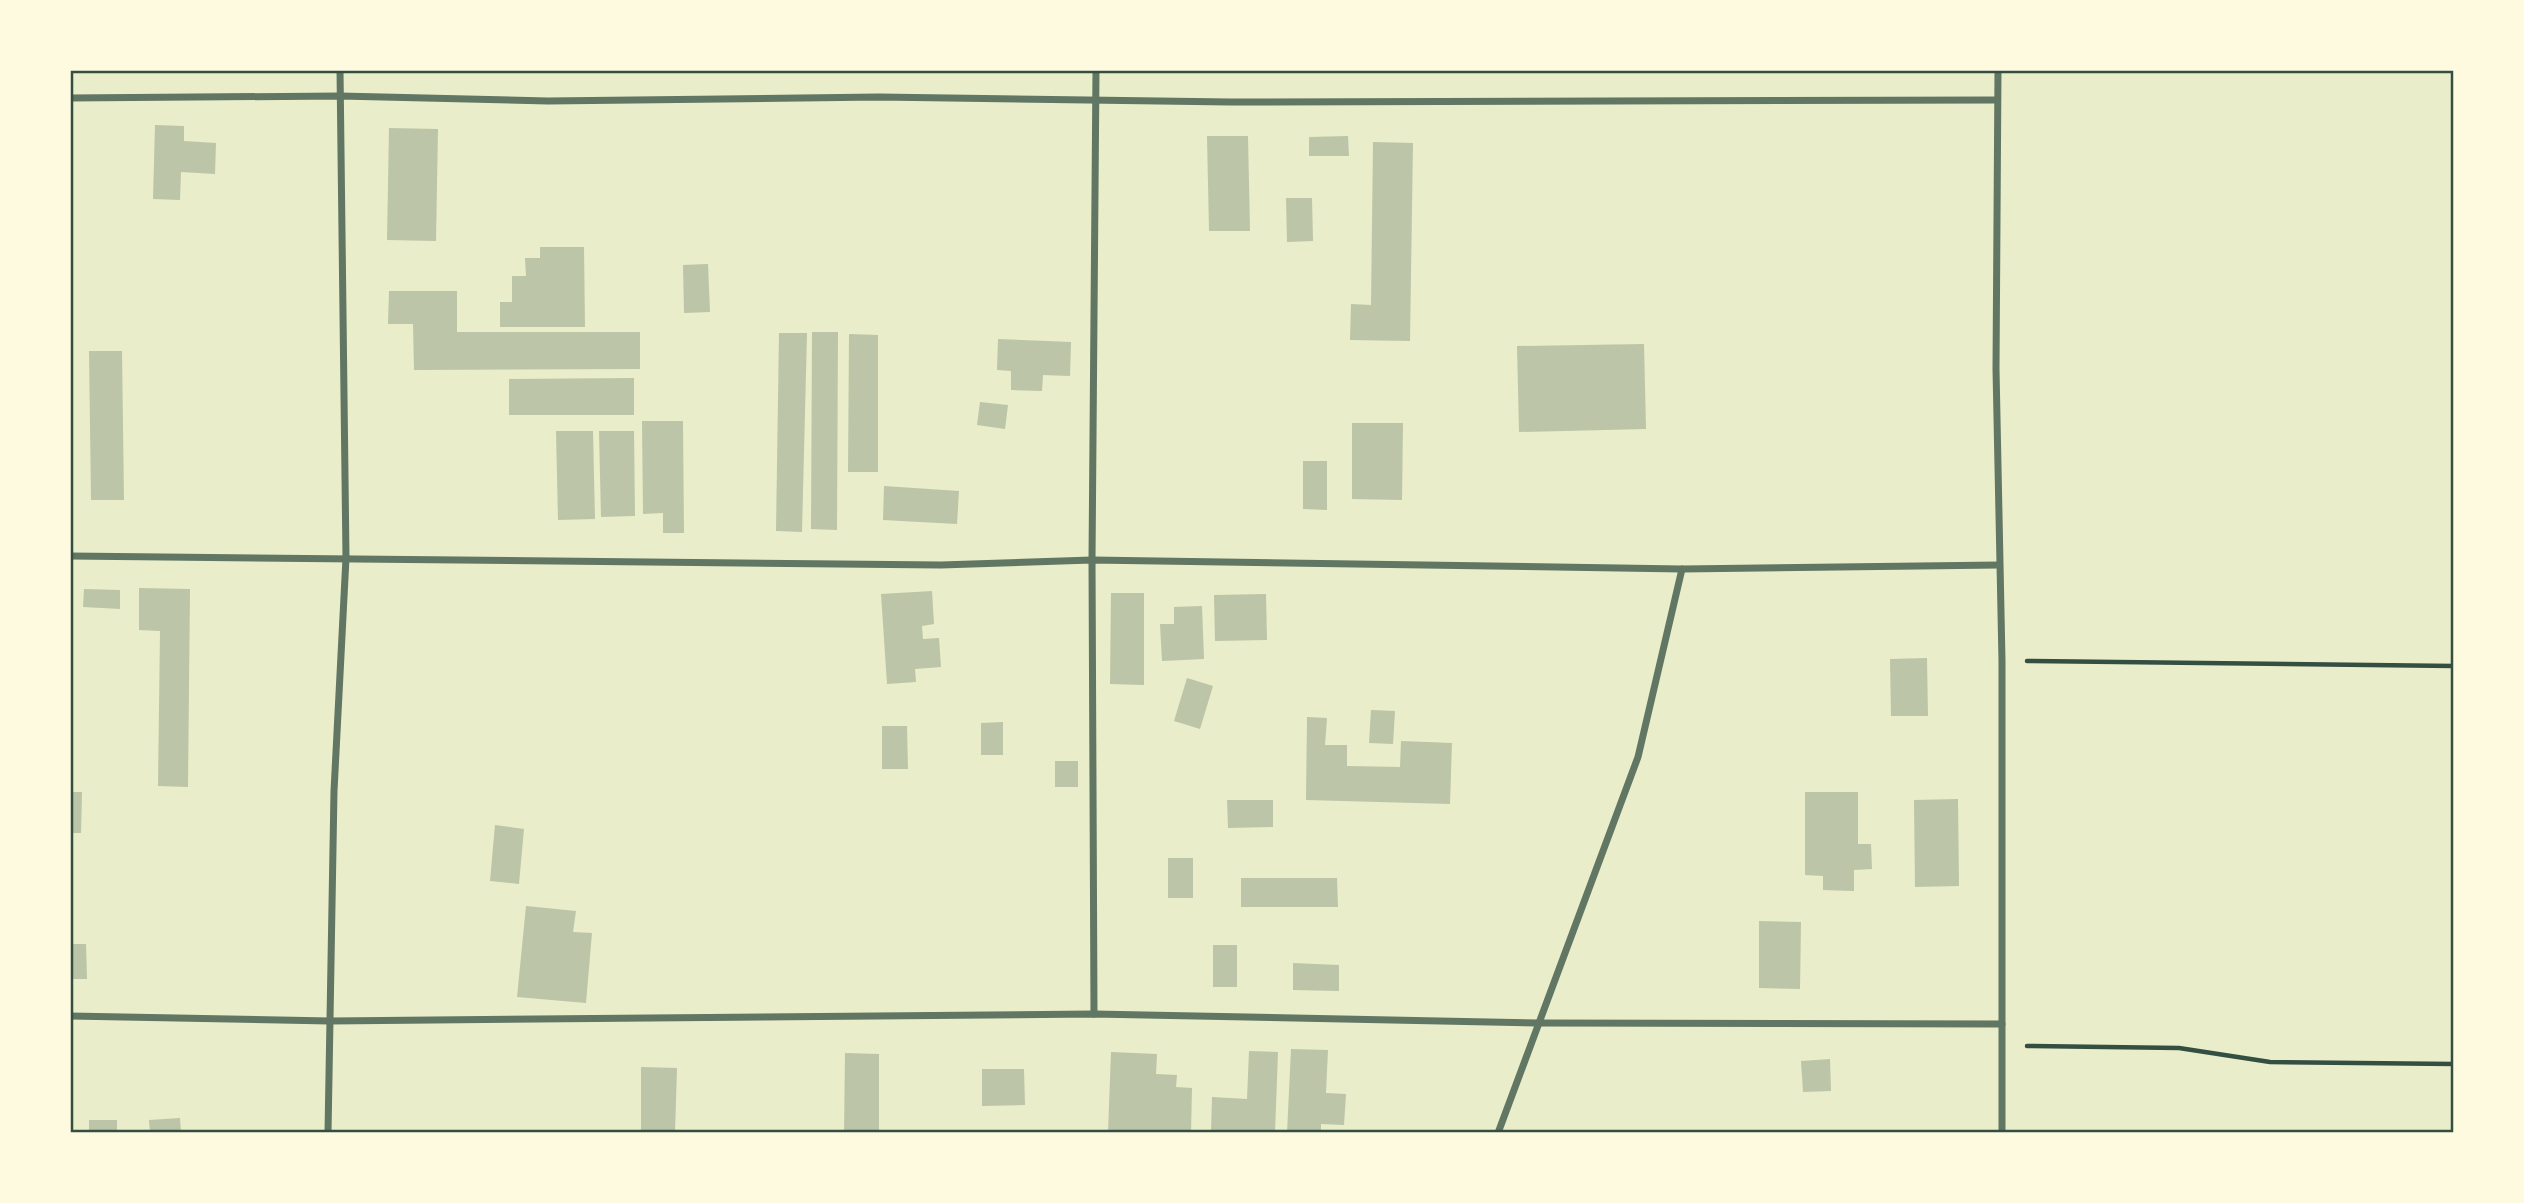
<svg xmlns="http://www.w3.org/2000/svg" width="2524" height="1203" font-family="Rubik,sans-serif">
	<rect width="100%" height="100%" fill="#e9edc9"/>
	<!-- building -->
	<g fill="#bcc5a7">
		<polygon points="155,125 184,126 184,141 216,143 215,174 181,172 180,200 153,199"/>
		<polygon points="389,128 438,129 436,241 387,240"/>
		<polygon points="1207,136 1248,136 1250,231 1209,231"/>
		<polygon points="1348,136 1349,156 1309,156 1309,137"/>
		<polygon points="1373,142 1413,143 1410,341 1350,340 1351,304 1371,305"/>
		<polygon points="1286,198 1312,198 1313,241 1287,242"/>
		<polygon points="540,247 584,247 585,327 500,327 500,302 512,302 512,276 526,276 525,258 540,258"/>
		<polygon points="708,264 710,312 684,313 683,265"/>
		<polygon points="389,291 457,291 457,332 640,332 640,369 414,370 413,324 388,324"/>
		<polygon points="812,332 838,332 837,530 811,529"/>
		<polygon points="779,333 807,333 802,532 776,531"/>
		<polygon points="849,334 878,335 878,472 848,472"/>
		<polygon points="998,339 1071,342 1070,376 1043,375 1042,391 1011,390 1011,371 997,370"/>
		<polygon points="1644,344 1646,429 1519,432 1517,346"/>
		<polygon points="89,351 122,351 124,500 91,500"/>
		<polygon points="634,378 634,415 509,415 509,379"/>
		<polygon points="980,402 1008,405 1005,429 977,425"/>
		<polygon points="642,421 683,421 684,533 663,533 663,513 643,514"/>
		<polygon points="1352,423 1403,423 1402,500 1352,499"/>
		<polygon points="556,431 593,431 595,519 558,520"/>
		<polygon points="599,431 634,431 635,516 601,517"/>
		<polygon points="1303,461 1327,461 1327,510 1303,509"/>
		<polygon points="884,486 959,491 957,524 883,520"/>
		<polygon points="139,588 190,589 188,787 158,786 160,631 139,630"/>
		<polygon points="84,589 120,590 120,609 83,607"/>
		<polygon points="932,591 934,624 922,626 923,639 939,638 941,667 915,669 916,682 887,684 881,594"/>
		<polygon points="1111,593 1144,593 1144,685 1110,684"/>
		<polygon points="1266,594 1267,640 1215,641 1214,595"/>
		<polygon points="1202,606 1204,659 1162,661 1160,624 1174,624 1174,607"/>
		<polygon points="1927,658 1928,716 1891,716 1890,659"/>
		<polygon points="1187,678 1213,686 1200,729 1174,721"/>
		<polygon points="1371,710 1395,711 1393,744 1369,743"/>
		<polygon points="1307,717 1327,718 1325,745 1347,745 1347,766 1400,767 1401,741 1452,743 1450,804 1306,800"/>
		<polygon points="1003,722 1003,755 981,755 981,723"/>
		<polygon points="882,726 907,726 908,769 882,769"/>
		<rect x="1055" y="761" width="23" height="26"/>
		<polygon points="70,792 82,792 81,833 70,833"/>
		<polygon points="1805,792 1858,792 1858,844 1871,844 1872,869 1854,870 1854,891 1823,890 1823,876 1805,875"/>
		<polygon points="1958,799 1959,886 1915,887 1914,800"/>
		<polygon points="1227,800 1273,800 1273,827 1228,828"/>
		<polygon points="495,825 524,829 519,884 490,881"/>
		<rect x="1168" y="858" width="25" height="40"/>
		<polygon points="1241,878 1337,878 1338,907 1241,907"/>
		<polygon points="526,906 576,911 573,932 592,933 586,1003 517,997"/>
		<polygon points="1759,921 1801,922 1800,989 1759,988"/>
		<polygon points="70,944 86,944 87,979 70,979"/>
		<rect x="1213" y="945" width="24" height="42"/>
		<polygon points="1293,963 1339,965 1339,991 1293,990"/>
		<polygon points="1291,1049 1328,1050 1326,1093 1346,1094 1344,1125 1321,1124 1321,1133 1287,1133"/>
		<polygon points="1249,1051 1278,1052 1275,1133 1211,1133 1212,1097 1247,1099"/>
		<polygon points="1111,1052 1157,1054 1156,1074 1177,1075 1176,1087 1192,1088 1191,1133 1108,1133"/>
		<polygon points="845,1053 879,1054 879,1133 844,1133"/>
		<polygon points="1830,1059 1831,1091 1803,1092 1801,1061"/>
		<polygon points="641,1067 677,1068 675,1133 641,1133"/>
		<polygon points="982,1069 1024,1069 1025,1105 982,1106"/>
		<polygon points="180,1118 181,1133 150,1133 149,1120"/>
		<rect x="89" y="1120" width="28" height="13"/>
	</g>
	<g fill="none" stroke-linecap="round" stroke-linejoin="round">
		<!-- path -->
		<g stroke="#344e41" stroke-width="4.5">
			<polyline points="2027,661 2454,666"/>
			<polyline points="2027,1046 2179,1048 2270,1062 2454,1064"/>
		</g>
		<!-- minor -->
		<g stroke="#617663" stroke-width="7">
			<polyline points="1998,70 1996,369 2002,661 2002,1133"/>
			<polyline points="70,98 340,96 548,101 879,97 1230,102 1997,100"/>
			<polyline points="70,556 941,565 1092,560 1682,569 1999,565"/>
			<polyline points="1094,1014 1092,560 1096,70"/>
			<polyline points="70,1016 330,1021 1094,1014 1538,1023 2002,1024"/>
			<polyline points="328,1133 334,791 346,558 340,70"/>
			<polyline points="1498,1133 1638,757 1682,569"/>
		</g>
	</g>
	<!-- border -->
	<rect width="2524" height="1203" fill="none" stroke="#fefae0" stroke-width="144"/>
	<rect x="72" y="72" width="2380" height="1059" fill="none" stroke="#344e41" stroke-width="2.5"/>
</svg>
